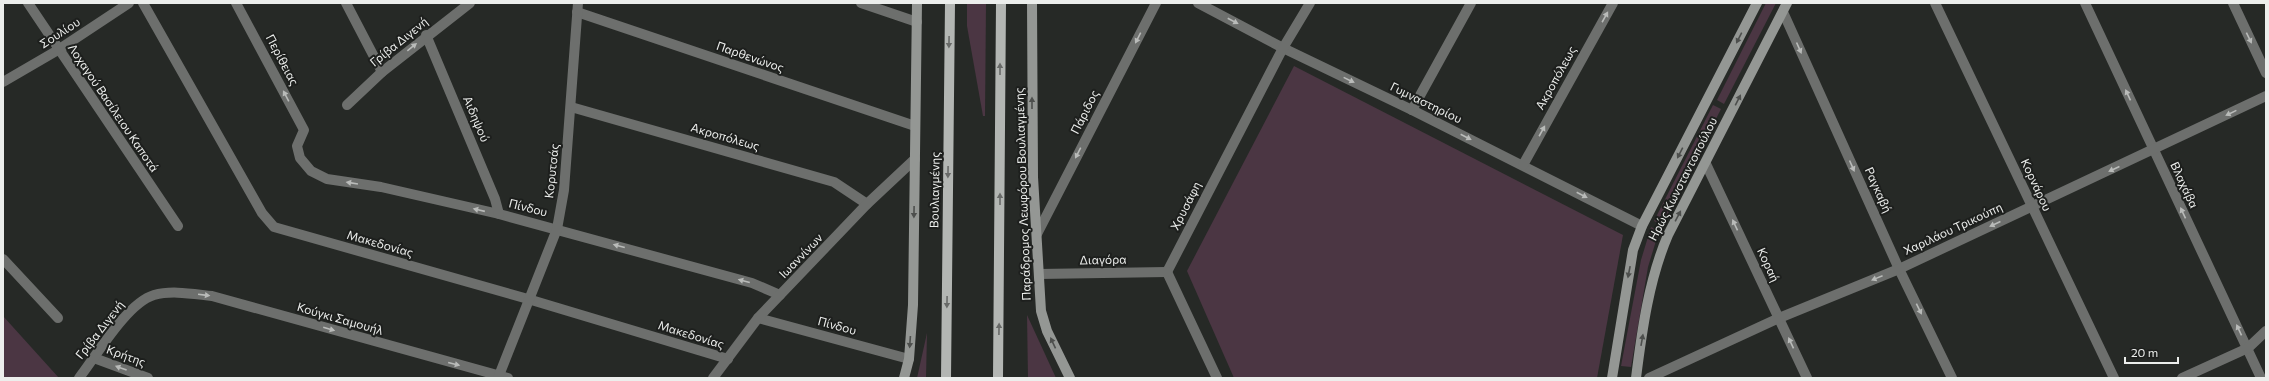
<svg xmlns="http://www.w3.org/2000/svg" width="2269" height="381" font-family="Commissioner,sans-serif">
	<rect width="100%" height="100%" fill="#262926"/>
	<!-- green -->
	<g fill="#4b3643">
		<polygon points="967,3 986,3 985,116 983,116 967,26"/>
		<polygon points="1766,3 1776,3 1724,104 1717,100"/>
		<polygon points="1294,66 1623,235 1597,378 1234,378 1187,271"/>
		<polygon points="1713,105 1721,109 1662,225 1654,221"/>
		<polygon points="1651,227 1659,231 1648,267 1631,367 1621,366 1641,260"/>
		<polygon points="1027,315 1056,378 1028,378"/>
		<polygon points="3,316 59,378 3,378"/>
		<polygon points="927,333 926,378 917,378"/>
	</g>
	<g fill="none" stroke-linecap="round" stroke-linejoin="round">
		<!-- street -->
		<g stroke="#6d6f6d" stroke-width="10">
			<polyline points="28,3 178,226"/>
			<polyline points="143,3 262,213 274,227 528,299 728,359"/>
			<polyline points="236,3 304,130 297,146 300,158 311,171 327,179 381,187 499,214 752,283 780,295"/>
			<polyline points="346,3 382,72"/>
			<polyline points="861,3 917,22"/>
			<polyline points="1198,3 1283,48 1412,110 1642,226"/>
			<polyline points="1935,3 2114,378"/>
			<polyline points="2085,3 2261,378"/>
			<polyline points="2233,3 2266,73"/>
			<polyline points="577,12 915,126"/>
			<polyline points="1783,12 1899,269 1952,378"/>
			<polyline points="426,35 495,199 499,214"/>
			<polyline points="3,82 58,50 129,3"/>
			<polyline points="347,105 382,72 470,3"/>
			<polyline points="571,107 834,182 867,204"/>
			<polyline points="1412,110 1471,3"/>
			<polyline points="1706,164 1807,378"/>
			<polyline points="1523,165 1613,3"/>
			<polyline points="1037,234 1156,3"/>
			<polyline points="3,259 58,318"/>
			<polyline points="1167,272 1283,48 1310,3"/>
			<polyline points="1167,272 1217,378"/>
			<polyline points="1039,274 1167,272"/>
			<polyline points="758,318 909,359"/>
			<polyline points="94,358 148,378"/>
			<path d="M79 378C97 355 127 303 154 295 172 290 193 294 212 296L508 378"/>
			<polyline points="498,378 557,229 564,190 578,3"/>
			<polyline points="713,378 758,318 867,204 915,159"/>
			<polyline points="1649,378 1779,318 1899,269 2266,96"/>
			<polyline points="2182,378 2248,348 2266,331"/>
		</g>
		<!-- secondary -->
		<g stroke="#949794" stroke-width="10">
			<polyline points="1032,3 1033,177 1041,311 1047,331 1070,378"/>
			<polyline points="904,378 909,359 913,305 917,3"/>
			<polyline points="1612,378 1633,250 1642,226 1757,3"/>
			<path d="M1636 378C1642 330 1649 279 1668 235L1787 3"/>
		</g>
		<!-- primary -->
		<g stroke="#b3b6b3" stroke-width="10">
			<polyline points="946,378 950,3"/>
			<polyline points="998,378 1001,3"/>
		</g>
	</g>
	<!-- one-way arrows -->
	<defs><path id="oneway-solid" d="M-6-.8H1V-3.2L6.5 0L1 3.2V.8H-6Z"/></defs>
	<g fill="#b9bbb9">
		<use href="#oneway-solid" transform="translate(1605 17) rotate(-61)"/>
		<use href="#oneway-solid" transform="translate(1233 21) rotate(28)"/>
		<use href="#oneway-solid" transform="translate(1138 38) rotate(117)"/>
		<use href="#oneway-solid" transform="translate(2249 38) rotate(64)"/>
		<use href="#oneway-solid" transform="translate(412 47) rotate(-39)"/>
		<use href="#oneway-solid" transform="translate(1799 48) rotate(66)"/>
		<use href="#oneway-solid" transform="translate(1349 80) rotate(26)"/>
		<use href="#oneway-solid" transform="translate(2128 95) rotate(-115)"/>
		<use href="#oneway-solid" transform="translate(286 96) rotate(-118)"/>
		<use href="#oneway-solid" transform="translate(2231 113) rotate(154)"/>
		<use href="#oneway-solid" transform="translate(1542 131) rotate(-61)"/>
		<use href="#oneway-solid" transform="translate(1466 137) rotate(27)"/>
		<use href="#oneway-solid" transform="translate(1078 153) rotate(117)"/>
		<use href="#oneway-solid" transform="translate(1852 166) rotate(66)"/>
		<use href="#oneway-solid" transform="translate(2114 169) rotate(155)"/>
		<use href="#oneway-solid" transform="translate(352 183) rotate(-171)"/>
		<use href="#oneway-solid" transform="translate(1582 195) rotate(27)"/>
		<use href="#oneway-solid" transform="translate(479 210) rotate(-167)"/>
		<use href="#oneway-solid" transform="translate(2183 213) rotate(-115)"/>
		<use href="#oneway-solid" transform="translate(1995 224) rotate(155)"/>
		<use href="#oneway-solid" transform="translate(1735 225) rotate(-115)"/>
		<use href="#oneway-solid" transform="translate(619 246) rotate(-165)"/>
		<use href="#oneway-solid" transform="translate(1877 278) rotate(158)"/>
		<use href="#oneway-solid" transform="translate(744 281) rotate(-165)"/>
		<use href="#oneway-solid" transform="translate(204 295) rotate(7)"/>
		<use href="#oneway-solid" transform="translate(1919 309) rotate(64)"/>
		<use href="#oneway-solid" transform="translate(329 329) rotate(16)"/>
		<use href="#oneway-solid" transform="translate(2239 330) rotate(-115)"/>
		<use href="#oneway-solid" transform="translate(1791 343) rotate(-115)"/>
		<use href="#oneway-solid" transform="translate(454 364) rotate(14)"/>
		<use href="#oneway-solid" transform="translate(121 368) rotate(-160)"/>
	</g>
	<g fill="#4d4f4d">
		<use href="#oneway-solid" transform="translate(1739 38) rotate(117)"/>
		<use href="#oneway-solid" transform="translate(1738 100) rotate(-63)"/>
		<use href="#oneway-solid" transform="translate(1032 103) rotate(-90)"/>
		<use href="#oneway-solid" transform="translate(1680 153) rotate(117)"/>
		<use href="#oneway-solid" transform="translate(914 212) rotate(91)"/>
		<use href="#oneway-solid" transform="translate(1678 216) rotate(-62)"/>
		<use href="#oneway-solid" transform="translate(1629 272) rotate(101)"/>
		<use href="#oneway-solid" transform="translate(1642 340) rotate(-80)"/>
		<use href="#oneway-solid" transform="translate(910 342) rotate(94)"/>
		<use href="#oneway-solid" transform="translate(1053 343) rotate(-115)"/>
	</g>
	<g fill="#686a68">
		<use href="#oneway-solid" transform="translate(949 42) rotate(91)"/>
		<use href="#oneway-solid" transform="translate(1000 69) rotate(-90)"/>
		<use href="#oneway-solid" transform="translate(948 172) rotate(91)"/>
		<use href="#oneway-solid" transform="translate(1000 199) rotate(-90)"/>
		<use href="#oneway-solid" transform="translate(947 302) rotate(91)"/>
		<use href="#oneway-solid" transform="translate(999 329) rotate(-89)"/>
	</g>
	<g text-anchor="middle" stroke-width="4" stroke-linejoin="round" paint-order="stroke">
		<!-- street labels -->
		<g font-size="12" fill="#eceeec" stroke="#1d1f1d">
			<text transform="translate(60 33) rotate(-33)" y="4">Σουλίου</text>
			<text transform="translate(399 42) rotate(-39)" y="4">Γρίβα Διγενή</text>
			<text transform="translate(750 57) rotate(19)" y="4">Παρθενώνος</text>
			<text transform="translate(282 60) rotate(62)" y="4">Περίθειας</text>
			<text transform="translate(1556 78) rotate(-61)" y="4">Ακροπόλεως</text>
			<text transform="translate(1426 103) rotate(26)" y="4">Γυμναστηρίου</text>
			<text transform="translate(113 108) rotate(56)" y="4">Λοχαγού Βασίλειου Καποτά</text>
			<text transform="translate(1085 112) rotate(-63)" y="4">Πάριδος</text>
			<text transform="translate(476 119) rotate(67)" y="4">Αιδηψού</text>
			<text transform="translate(725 137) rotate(16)" y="4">Ακροπόλεως</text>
			<text transform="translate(552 171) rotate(-84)" y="4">Κορυτσάς</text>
			<text transform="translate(1683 179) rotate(-63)" y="4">Ηρώς Κωνσταντοπούλου</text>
			<text transform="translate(2036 185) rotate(65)" y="4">Κορνάρου</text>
			<text transform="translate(2184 185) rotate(65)" y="4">Βλαχάβα</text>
			<text transform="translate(935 190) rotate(-89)" y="4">Βουλιαγμένης</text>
			<text transform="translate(1878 190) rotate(66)" y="4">Ραγκαβή</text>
			<text transform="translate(1023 194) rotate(-92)" y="4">Παράδρομος Λεωφόρου Βουλιαγμένης</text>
			<text transform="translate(1186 206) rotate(-63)" y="4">Χρυσάφη</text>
			<text transform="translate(528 208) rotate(14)" y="4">Πίνδου</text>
			<text transform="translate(1953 229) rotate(-25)" y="4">Χαριλάου Τρικούπη</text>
			<text transform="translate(380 244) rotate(16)" y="4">Μακεδονίας</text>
			<text transform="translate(801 256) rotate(-46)" y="4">Ιωαννίνων</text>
			<text transform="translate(1103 260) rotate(-1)" y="4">Διαγόρα</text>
			<text transform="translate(1768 265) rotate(65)" y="4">Κοραή</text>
			<text transform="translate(340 319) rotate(16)" y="4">Κούγκι Σαμουήλ</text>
			<text transform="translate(837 326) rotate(15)" y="4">Πίνδου</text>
			<text transform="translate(100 330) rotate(-52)" y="4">Γρίβα Διγενή</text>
			<text transform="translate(691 335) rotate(17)" y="4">Μακεδονίας</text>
			<text transform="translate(126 356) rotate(20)" y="4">Κρήτης</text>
		</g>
	</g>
	<!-- border -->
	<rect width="2269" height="381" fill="none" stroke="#eceeec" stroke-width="8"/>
	<!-- scale -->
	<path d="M2125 357v6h53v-6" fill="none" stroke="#eceeec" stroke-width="2"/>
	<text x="2131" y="357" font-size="12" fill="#eceeec" stroke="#1d1f1d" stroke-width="3" paint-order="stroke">20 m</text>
</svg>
